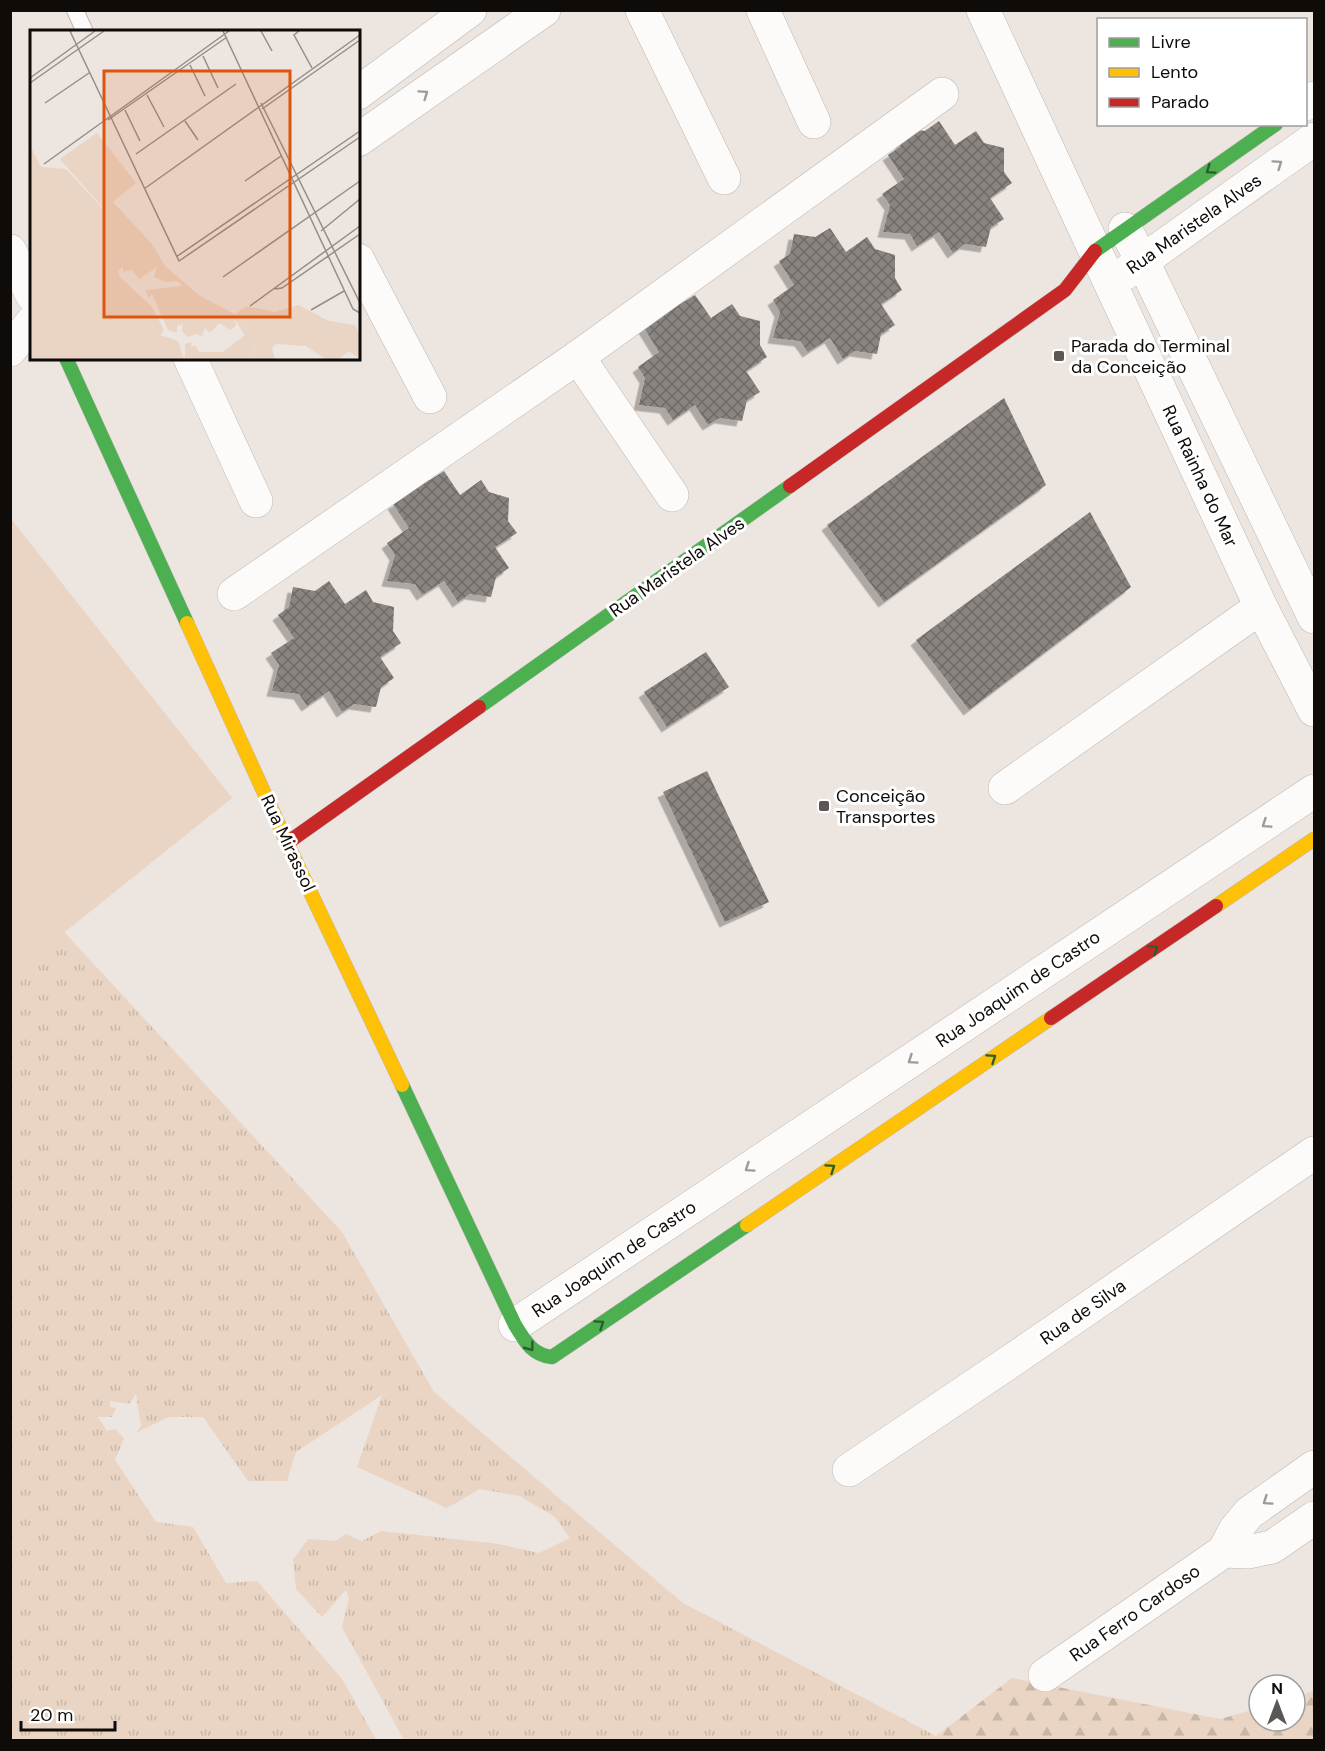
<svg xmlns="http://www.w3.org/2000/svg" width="1325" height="1751" font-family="'DM Sans',sans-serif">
	<defs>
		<pattern id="grass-tufts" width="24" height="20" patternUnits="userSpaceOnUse" patternTransform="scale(1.5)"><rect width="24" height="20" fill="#ead5c4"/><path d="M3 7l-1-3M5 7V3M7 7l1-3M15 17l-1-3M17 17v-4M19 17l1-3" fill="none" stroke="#c8b6a7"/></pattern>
		<pattern id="forest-firs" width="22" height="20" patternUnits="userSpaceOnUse" patternTransform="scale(1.5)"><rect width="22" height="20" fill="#ead5c4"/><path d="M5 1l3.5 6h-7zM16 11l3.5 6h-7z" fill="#c8b6a7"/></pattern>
		<pattern id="building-cross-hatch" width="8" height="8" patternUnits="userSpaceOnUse" patternTransform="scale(1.5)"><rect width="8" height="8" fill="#898480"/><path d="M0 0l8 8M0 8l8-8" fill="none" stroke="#6e6a67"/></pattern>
		<filter id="shadow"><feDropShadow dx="-5.5" dy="5.5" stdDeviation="0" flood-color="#0004"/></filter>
	</defs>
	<rect width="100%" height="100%" fill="#ece5e0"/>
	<!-- grass -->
	<polygon fill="url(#grass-tufts)" points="64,932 342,1232 434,1392 683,1603 936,1736 940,1740 404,1740 342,1627 349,1598 346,1590 322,1617 296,1589 293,1560 308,1539 335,1541 346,1534 362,1541 381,1531 499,1544 539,1553 570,1538 555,1517 520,1496 480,1489 447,1508 357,1467 382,1395 296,1452 287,1481 248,1481 203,1417 169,1417 137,1432 141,1426 136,1394 129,1404 110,1401 110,1407 116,1408 112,1417 98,1417 107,1431 115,1429 124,1438 115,1460 156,1522 193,1527 226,1583 257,1581 343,1680 376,1740 11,1740 11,975"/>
	<!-- forest -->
	<polygon fill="url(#forest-firs)" points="1012,1678 1220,1719 1259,1708 1259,1721 1295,1721 1295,1697 1314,1691 1314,1740 940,1740 936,1736"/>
	<!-- garden -->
	<polygon fill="#ead5c4" points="11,519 232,798 11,975 10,975"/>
	<!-- building -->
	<g fill="url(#building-cross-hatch)" filter="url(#shadow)">
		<polygon points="939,121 955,145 976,131 984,143 1004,148 1004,172 1012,183 990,198 1004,219 991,227 986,247 965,244 953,253 939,232 917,246 910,234 883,232 890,205 882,194 904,179 888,155 900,147 904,128 925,131"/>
		<polygon points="830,228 846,252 867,237 875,249 895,255 895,278 902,290 881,304 895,325 881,334 877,354 855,351 843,359 830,338 808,352 800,341 773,338 780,312 773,300 794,285 779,261 790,254 794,234 815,237"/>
		<polygon points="695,295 711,318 732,304 740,316 760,321 760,345 767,357 746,371 760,392 747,400 742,421 720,418 708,425 695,405 673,420 665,408 639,405 645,378 638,367 659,352 644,328 659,301 680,304"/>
		<polygon points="1004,398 1046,485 884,602 827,525"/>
		<polygon points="444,471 460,495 481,480 489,492 509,498 508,521 517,533 495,547 509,568 496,577 491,597 470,594 458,602 444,581 422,595 415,584 387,581 395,555 387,543 409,528 393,504 405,497 409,477 430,480"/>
		<polygon points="1090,512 1131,587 969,710 916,640"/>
		<polygon points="329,581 345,604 366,590 373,602 394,607 393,631 401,643 380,657 394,678 381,687 376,707 354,704 342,712 329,691 307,706 299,694 272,691 279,665 271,653 294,638 278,615 289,607 293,587 315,591"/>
		<polygon points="706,652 729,687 667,727 644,692"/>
		<polygon points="707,771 769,902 725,922 663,792"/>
	</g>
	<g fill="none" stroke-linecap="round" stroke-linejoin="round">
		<defs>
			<polyline id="lane" points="75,10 85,32"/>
			<g id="street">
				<polyline points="642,10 724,178"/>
				<polyline points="763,10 814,122"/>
				<polyline points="983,10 1261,607 1314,710"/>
				<polyline points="358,93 470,10"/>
				<polyline points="1306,104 1314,98"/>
				<polyline points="358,140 544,10"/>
				<polyline points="1125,229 1143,262 1314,617"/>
				<polyline points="10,251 32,295"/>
				<polyline points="358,260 430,397"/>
				<polyline points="1124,274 1314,139"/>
				<polyline points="10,350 32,322"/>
				<polyline points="578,357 672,495"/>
				<polyline points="190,358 256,501"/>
				<polyline points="234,594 578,357 942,94"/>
				<polyline points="1005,788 1261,607"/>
				<polyline points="515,1325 1314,791"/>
				<polyline points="849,1470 1011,1361 1314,1153"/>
				<polyline points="1224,1551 1248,1552 1272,1547 1314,1518"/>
				<polyline points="1045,1675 1224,1551 1235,1530 1249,1513 1314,1467"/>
			</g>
			<g id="fast">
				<polyline points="1095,251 1276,124"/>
				<polyline points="66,358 187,623"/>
				<polyline points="479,707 790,486"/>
				<path d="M402 1085 515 1325C525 1341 532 1355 552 1357L747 1225"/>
			</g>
			<g id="slow">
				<polyline points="187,623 287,843 402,1085"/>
				<polyline points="1216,906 1314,839"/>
				<polyline points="747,1225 1051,1018"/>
			</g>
			<g id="jam">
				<polyline points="790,486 1065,290 1095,251"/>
				<polyline points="287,843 479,707"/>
				<polyline points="1051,1018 1216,906"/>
			</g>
		</defs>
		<!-- lane casing -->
		<use href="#lane" stroke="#bdb7b3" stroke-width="18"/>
		<!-- street casing -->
		<use href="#street" stroke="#bdb7b3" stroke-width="34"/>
		<!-- fast casing -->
		<use href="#fast" stroke="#bdb7b3" stroke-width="15"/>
		<!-- slow casing -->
		<use href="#slow" stroke="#bdb7b3" stroke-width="15"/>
		<!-- jam casing -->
		<use href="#jam" stroke="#bdb7b3" stroke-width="15"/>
		<!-- lane -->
		<use href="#lane" stroke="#fcfbfa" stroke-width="16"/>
		<!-- street -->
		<use href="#street" stroke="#fcfbfa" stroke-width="33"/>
		<!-- fast -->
		<use href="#fast" stroke="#4caf50" stroke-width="14"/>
		<!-- slow -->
		<use href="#slow" stroke="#ffc107" stroke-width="14"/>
		<!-- jam -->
		<use href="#jam" stroke="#c62828" stroke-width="14"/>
	</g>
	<!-- one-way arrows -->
	<defs><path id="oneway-chevron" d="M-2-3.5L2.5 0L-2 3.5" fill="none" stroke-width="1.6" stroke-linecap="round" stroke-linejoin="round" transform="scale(1.5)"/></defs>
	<g stroke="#9d9b99">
		<use href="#oneway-chevron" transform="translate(424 94) rotate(-35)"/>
		<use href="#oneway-chevron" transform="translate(1278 164) rotate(-35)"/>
		<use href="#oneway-chevron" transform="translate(1266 824) rotate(146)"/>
		<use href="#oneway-chevron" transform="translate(912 1060) rotate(146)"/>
		<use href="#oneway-chevron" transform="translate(749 1168) rotate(146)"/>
		<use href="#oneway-chevron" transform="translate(1267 1501) rotate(145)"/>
	</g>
	<g stroke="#2e5d2c">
		<use href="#oneway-chevron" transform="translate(1210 170) rotate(145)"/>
		<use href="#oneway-chevron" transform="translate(1154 949) rotate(-34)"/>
		<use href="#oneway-chevron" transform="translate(992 1058) rotate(-34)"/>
		<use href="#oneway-chevron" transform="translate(831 1168) rotate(-34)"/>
		<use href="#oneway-chevron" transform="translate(600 1324) rotate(-34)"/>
		<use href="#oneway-chevron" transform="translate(530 1347) rotate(53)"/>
	</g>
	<!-- markers -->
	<g fill="#5c5754" stroke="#fff" stroke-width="2">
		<rect x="1053" y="350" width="12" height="12" rx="3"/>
		<rect x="818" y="800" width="12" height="12" rx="3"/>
	</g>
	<g text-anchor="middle" stroke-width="6" stroke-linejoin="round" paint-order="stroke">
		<!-- street labels -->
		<g font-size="18" fill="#0f0b08" stroke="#fff">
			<text transform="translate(1194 224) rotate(-35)" y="6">Rua Maristela Alves</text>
			<text transform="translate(1200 476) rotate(65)" y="6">Rua Rainha do Mar</text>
			<text transform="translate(677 567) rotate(-35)" y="6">Rua Maristela Alves</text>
			<text transform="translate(288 843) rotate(65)" y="6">Rua Mirassol</text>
			<text transform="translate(1018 989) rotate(-34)" y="6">Rua Joaquim de Castro</text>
			<text transform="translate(614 1259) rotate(-34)" y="6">Rua Joaquim de Castro</text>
			<text transform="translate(1083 1312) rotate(-35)" y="6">Rua de Silva</text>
			<text transform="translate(1135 1613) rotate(-35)" y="6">Rua Ferro Cardoso</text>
		</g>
		<!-- poi labels -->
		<g font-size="18" fill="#0f0b08" stroke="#fff" text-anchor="start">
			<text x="1071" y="352">Parada do Terminal<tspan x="1071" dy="21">da Conceição</tspan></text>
			<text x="836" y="802">Conceição<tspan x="836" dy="21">Transportes</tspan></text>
		</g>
	</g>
	<!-- overview -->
	<g transform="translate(30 30)">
		<rect width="330" height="330" fill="#ece5e0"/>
		<path d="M0 115 11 137 36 139 73 179 83 172 122 214 135 236 170 266 205 284 225 308 224 329H155V314L162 312 161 317 165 315 169 322H193L215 305 205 290 206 296 200 300 189 293 180 303 175 298 172 307 167 304 158 307 152 301 153 294 147 296V303L138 300 122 264 119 268 115 260 153 256 147 251 136 252 124 247 127 237 109 249 102 240 93 242V237L88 240 90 247 122 277 134 300 130 305 148 311 154 329H0Z" fill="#ead5c4"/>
		<path d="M268 275 299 291 325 295 330 306V329L319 321 309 329H295L276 316 246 314 242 318 245 329H224L225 308 205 284 216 276 245 282Z" fill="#ead5c4"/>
		<path d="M67 103 106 153 74 179 30 129Z" fill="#ead5c4"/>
		<path fill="none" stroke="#948e8a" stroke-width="1.5" d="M40 1 149 231 330 107M193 1 323 279 330 283M231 1 242 21M269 1 264 5 282 38M173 26 188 58M160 35 175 66M0 48 65 1M0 53 74 1M117 65 134 97M15 73 59 43M231 73 330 273M232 79 330 10M95 80 110 111M78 90 197 7M155 91 168 110M106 124 206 54M14 134 199 1M215 151 251 126M114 159 330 5M291 201 330 169M146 227 330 101M193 247 330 151M245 259 252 258 330 204M220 276 330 196M281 280 314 261"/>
		<path fill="#dd550c" fill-opacity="0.15" stroke="#dd550c" stroke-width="3" d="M74 41H260V287H74Z"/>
		<rect width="330" height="330" fill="none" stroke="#0f0b08" stroke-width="3"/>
	</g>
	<!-- border -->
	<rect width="1325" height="1751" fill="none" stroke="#0f0b08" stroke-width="24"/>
	<!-- legend -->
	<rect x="1097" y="18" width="210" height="108" fill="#ffffff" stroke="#9f9d9c" stroke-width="1.5"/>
	<rect x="1109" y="38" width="30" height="9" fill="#4caf50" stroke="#9f9d9c" stroke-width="1.5"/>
	<text x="1151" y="48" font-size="18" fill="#0f0b08">Livre</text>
	<rect x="1109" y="68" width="30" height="9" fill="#ffc107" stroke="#9f9d9c" stroke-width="1.5"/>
	<text x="1151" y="78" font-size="18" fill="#0f0b08">Lento</text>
	<rect x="1109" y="98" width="30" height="9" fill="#c62828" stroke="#9f9d9c" stroke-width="1.5"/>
	<text x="1151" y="108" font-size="18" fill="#0f0b08">Parado</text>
	<!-- north arrow -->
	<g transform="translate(1277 1703)"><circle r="28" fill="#ffffff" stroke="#9f9d9c" stroke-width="1.5"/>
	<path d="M0-4.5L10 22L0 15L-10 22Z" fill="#5c5754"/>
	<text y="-9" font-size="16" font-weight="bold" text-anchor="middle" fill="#0f0b08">N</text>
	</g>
	<!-- scale -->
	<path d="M21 1721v9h94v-9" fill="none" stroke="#0f0b08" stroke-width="3"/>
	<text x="30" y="1721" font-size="18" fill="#0f0b08" stroke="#ffffff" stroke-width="4.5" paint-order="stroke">20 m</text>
</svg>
